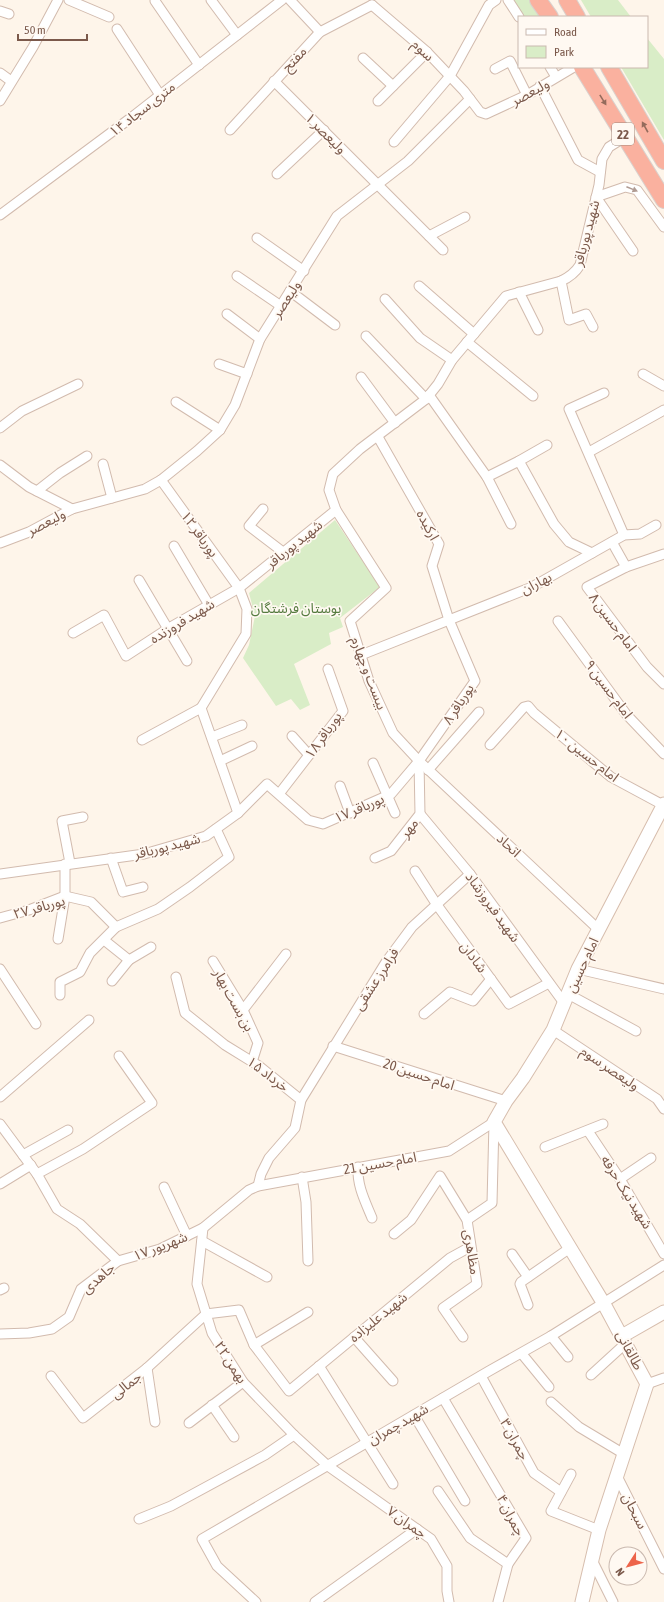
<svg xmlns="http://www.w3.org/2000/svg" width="664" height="1602" font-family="'Asap Condensed','Noto Sans Arabic',sans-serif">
	<rect width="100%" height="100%" fill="#fef5ea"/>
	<!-- green -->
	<g fill="#d9edc7">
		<polygon points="509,0 533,0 544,17 520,17"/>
		<polygon points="581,0 618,0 631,17 591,17"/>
		<polygon points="647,38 664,59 664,140 621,67 647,67"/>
		<polygon points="335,520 380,587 340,618 343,627 329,633 331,644 294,664 310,705 300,710 291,699 276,706 243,658 249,645 255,616 249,593"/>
	</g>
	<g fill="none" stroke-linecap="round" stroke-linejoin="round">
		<defs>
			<g id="street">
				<polyline points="69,0 109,17"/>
				<polyline points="211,0 237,35"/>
				<polyline points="290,0 320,32"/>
				<polyline points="508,0 519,17"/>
				<polyline points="155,1 199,65"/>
				<polyline points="372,5 427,52 464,91 480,112 486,114 527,95 574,67"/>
				<polyline points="0,11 9,14"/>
				<polyline points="117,29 160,95"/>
				<polyline points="363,58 393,86"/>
				<polyline points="550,67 556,77"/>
				<polyline points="495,69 510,61 527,95"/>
				<polyline points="0,73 11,81"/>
				<polyline points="274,81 443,250"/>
				<polyline points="540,86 578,160 600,172"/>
				<polyline points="0,101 33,47 58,0"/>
				<polyline points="378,101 427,52"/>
				<polyline points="230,130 320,32 372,5"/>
				<polyline points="394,142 450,76 489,5 496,0"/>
				<polyline points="277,174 324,130"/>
				<polyline points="0,215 132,117 282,0"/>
				<polyline points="429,236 465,217"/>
				<polyline points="257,238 304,271"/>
				<polyline points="633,251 596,197 625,187 637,190 664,227"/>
				<polyline points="237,276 281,306"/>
				<polyline points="561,281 569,320 586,314 593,327"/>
				<polyline points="419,286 474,334"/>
				<polyline points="290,291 335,325"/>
				<polyline points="519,292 538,330"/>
				<polyline points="385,299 420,338 452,360"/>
				<polyline points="227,314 260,339"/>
				<polyline points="366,336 426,399"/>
				<polyline points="467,342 533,396"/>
				<polyline points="219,364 247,374"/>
				<polyline points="643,374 664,386"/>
				<polyline points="361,377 395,423"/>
				<polyline points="604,393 569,409 624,535"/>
				<polyline points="429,395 487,477 511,524"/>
				<polyline points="176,402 220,430"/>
				<polyline points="0,428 22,411 78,384"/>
				<polyline points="547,445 519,461 554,524 569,542 592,553"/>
				<polyline points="589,452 664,410"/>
				<polyline points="103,464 112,498"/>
				<polyline points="0,465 29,487 72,509"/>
				<polyline points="487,477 519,461"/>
				<polyline points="37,491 60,473 87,456"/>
				<polyline points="263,509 249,526 283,552"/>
				<polyline points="336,510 386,588 350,621 369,681 393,733 419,761 598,929"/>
				<polyline points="612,542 626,567"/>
				<polyline points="0,543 29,532 72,509 145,489 161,480 197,451 220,430 235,405 260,339 337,216 408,161 470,99"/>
				<polyline points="174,546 209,605"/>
				<polyline points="664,554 626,567 587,587 647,667 664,684"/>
				<polyline points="139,580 187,661"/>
				<polyline points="558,621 626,714 664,754"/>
				<path d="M73 633 104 615 126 656 169 628 239 588 336 510 329 490 333 474 360 449 426 399 438 384 452 360 506 296 561 281C570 277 575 273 580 265L599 185 602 159 609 147 625 137"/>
				<polyline points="361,655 532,587 624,535 640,534 656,525"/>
				<polyline points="292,736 309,755"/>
				<polyline points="212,737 242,725"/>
				<polyline points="142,740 201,708"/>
				<polyline points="490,745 524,707 528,706 534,713 611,777 663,805"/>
				<polyline points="220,761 252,746"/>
				<polyline points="373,763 395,813"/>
				<polyline points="428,770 479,712"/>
				<polyline points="340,786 350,813"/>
				<polyline points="279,794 343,711 328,669"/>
				<polyline points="238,813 267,784 308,820 323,824 391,794 419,761 475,681 449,620 432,566 439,544 378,437"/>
				<polyline points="420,814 470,874 564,1003"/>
				<polyline points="111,858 123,892 143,887"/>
				<polyline points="375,858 391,851 420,814 419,761"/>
				<polyline points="70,863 62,821 83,817"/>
				<polyline points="415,871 437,905 509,1004 549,983"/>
				<polyline points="0,874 144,854 206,836 238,813 201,708 246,634 247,609 239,588 161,480"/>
				<polyline points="0,918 29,910 65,896 91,902 116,927"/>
				<polyline points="58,939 65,896 65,864"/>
				<polyline points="104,940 129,960"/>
				<polyline points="213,961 243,1010 258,1043 252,1062"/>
				<polyline points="0,969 36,1024"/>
				<polyline points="578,969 664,989"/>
				<polyline points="176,977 185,1013 225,1045 259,1066 301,1100 295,1128 269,1158 261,1174 258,1186"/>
				<polyline points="112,981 129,960 151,947"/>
				<polyline points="568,994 636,1031"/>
				<polyline points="60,995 60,982 80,972 90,953 116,927 158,909 190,887 229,857 216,829"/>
				<polyline points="243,1010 286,954"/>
				<polyline points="424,1014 450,992 473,1001 491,979"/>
				<polyline points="553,1030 657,1099 664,1109"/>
				<polyline points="333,1046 506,1101"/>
				<polyline points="0,1097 89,1020"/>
				<polyline points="301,1100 386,962 412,927 470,874"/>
				<polyline points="0,1124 37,1174 57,1209 80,1224 118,1261"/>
				<polyline points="588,1131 620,1179 664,1254"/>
				<polyline points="545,1147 603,1124"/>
				<polyline points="23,1155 68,1130"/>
				<path d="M358 1167C357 1186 365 1201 372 1218"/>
				<polyline points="37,1174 83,1149 152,1103 119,1056"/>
				<polyline points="302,1177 306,1202 308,1261"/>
				<polyline points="620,1179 651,1158"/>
				<polyline points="0,1184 31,1165"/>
				<polyline points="164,1187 187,1236"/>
				<polyline points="467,1220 492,1203 494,1122"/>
				<polyline points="203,1228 197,1284 212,1333 243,1382 294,1435 328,1466 431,1539 447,1566 447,1591 449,1602"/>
				<polyline points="394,1234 411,1220 440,1176 467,1220 477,1284 443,1308 463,1337"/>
				<polyline points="202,1241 267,1277"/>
				<polyline points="512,1254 528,1277"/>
				<polyline points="0,1290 4,1288"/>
				<polyline points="528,1305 520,1284 521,1282 570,1248"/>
				<polyline points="0,1334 29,1333 52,1329 69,1317 81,1289 118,1261 160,1249 203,1228 249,1190 258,1186 449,1151 494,1122"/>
				<polyline points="551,1336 568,1357"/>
				<polyline points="354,1337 393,1381"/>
				<polyline points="254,1345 308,1312"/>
				<polyline points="522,1354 549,1387"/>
				<polyline points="319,1366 393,1484"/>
				<polyline points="147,1368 155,1422"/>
				<polyline points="591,1375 626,1343"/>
				<polyline points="51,1376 83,1418 147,1368 206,1314 239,1310 254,1345 289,1391 450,1258 470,1247"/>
				<polyline points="481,1376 534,1473 561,1492"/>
				<polyline points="647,1384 664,1378"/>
				<polyline points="551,1402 579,1427 624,1454"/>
				<polyline points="212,1405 234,1437"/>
				<polyline points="414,1415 465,1501"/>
				<polyline points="189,1423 243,1382"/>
				<polyline points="571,1474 551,1511 599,1530"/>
				<polyline points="617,1476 664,1569"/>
				<polyline points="438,1491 470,1538 508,1564 526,1538 443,1398"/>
				<polyline points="139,1519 171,1506 265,1455 294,1435"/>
				<polyline points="592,1560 613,1602"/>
				<polyline points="256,1602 217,1566 202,1539 489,1371 551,1336 664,1265"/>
				<polyline points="315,1602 417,1529"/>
				<polyline points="498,1602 508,1564"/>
			</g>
			<g id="secondary">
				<polyline points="622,1336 664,1312"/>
				<polyline points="582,1602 599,1530 647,1384 604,1304 494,1122 506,1101 523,1078 553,1030 578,969 664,804"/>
			</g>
			<g id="highway">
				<polyline points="538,0 550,17"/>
				<polyline points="567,0 577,17"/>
				<polyline points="582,67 664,200"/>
				<polyline points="609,67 664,161"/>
			</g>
		</defs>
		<!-- street casing -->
		<use href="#street" stroke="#d2bbae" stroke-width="11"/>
		<!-- secondary casing -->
		<use href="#secondary" stroke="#d7beae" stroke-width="15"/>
		<!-- highway casing -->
		<use href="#highway" stroke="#dad1cd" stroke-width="18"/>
		<!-- street -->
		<use href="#street" stroke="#fff" stroke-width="9"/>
		<!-- secondary -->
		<use href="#secondary" stroke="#fff" stroke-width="13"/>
		<!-- highway -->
		<use href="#highway" stroke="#fab19f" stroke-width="16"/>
	</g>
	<!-- one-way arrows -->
	<defs><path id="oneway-solid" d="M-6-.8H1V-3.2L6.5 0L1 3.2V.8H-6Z"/></defs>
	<g fill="#946b5c">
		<use href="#oneway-solid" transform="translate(603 100) rotate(58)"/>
		<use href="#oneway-solid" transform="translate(645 127) rotate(-119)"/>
	</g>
	<use fill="#b09b93" href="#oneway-solid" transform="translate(632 189) rotate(22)"/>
	<g text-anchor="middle" stroke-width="3.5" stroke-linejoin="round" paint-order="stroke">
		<!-- shield labels -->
		<rect fill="#fff9f2" stroke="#a3897d" stroke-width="1" x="612" y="123" width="22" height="22" rx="3"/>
		<g font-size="13" font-weight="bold" fill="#7b594b">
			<text x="623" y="139">22</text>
		</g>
		<!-- street labels -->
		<g font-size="14" fill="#7b594b" stroke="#fff9f2">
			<text transform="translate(423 50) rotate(43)" y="5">سوم</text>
			<text transform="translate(294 59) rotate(-47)" y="5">مفتح</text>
			<text transform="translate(530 92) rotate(-29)" y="5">ولیعصر</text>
			<text transform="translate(142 109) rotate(-38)" y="5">۱۴ متری سجاد</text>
			<text transform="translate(326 133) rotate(45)" y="5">ولیعصر ۱</text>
			<text transform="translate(586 233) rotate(-75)" y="5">شهید پورباقر</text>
			<text transform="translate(286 299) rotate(-57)" y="5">ولیعصر</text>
			<text transform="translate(46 522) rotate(-28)" y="5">ولیعصر</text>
			<text transform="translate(428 525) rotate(62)" y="5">ارکیده</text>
			<text transform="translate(200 534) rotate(54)" y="5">پورباقر ۱۲</text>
			<text transform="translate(294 544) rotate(-39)" y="5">شهید پورباقر</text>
			<text transform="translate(536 583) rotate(-27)" y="5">بهاران</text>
			<text transform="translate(182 621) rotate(-31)" y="5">شهید فروزنده</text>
			<text transform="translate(613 622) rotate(53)" y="5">امام حسین ۸</text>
			<text transform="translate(369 673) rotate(69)" y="5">بیست و چهارم</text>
			<text transform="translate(609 689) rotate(53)" y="5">امام حسین ۹</text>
			<text transform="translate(458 704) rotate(-57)" y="5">پورباقر ۸</text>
			<text transform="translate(323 735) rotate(-55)" y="5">پورباقر ۱۸</text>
			<text transform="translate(587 755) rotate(38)" y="5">امام حسین ۱۰</text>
			<text transform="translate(359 808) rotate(-23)" y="5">پورباقر ۱۷</text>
			<text transform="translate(409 828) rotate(-52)" y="5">مهر</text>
			<text transform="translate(509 845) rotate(43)" y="5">اتحاد</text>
			<text transform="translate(167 846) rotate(-14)" y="5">شهید پورباقر</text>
			<text transform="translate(39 907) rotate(-16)" y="5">پورباقر ۲۷</text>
			<text transform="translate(493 907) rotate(54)" y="5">شهید فیروزشاد</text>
			<text transform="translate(474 957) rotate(54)" y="5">شادان</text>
			<text transform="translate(582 965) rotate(-65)" y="5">امام حسین</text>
			<text transform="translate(376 979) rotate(-57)" y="5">فرامرز عشقی</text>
			<text transform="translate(234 1000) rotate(61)" y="5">بن بست بهار</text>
			<text transform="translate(610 1068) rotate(34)" y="5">ولیعصر سوم</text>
			<text transform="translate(268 1074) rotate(37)" y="5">۱۵ خرداد</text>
			<text transform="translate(419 1074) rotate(18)" y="5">امام حسین 20</text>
			<text transform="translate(380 1163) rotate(-10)" y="5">امام حسین 21</text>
			<text transform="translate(627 1192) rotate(58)" y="5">شهید نیک حرفه</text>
			<text transform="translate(160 1246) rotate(-21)" y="5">۱۷ شهریور</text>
			<text transform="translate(472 1252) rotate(81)" y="5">مظاهری</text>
			<text transform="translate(98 1278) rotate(-41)" y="5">جاهدی</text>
			<text transform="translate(378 1317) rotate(-39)" y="5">شهید علیزاده</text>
			<text transform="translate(630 1350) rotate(62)" y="5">طالقانی</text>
			<text transform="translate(231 1362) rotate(57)" y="5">۲۲ بهمن</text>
			<text transform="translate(126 1385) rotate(-38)" y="5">جمالی</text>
			<text transform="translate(398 1424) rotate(-30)" y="5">شهید چمران</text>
			<text transform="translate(515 1439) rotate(61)" y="5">چمران ۳</text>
			<text transform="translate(635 1511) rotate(63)" y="5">سبحان</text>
			<text transform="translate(511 1515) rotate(62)" y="5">چمران ۴</text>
			<text transform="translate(407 1522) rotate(35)" y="5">چمران ۷</text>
		</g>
		<!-- park labels -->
		<g font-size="14" fill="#557b3f" stroke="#fff9f2">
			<text x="296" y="613">بوستان فرشتگان</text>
		</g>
	</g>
	<!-- legend -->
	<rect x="518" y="16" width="130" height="52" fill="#fff9f2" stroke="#cab9af"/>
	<rect x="526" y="29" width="20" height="6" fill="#ffffff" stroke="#cab9af"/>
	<text x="554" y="36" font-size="12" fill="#7b594b">Road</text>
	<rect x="526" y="46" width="20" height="12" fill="#d9edc7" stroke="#cab9af"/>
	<text x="554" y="56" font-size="12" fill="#7b594b">Park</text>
	<!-- north arrow -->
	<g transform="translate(628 1566) rotate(234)"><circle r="19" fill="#fff9f2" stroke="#cab9af"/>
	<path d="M0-3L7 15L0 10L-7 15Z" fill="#ed644a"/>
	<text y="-6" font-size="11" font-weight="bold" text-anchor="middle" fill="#7b594b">N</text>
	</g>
	<!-- scale -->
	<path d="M18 34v6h69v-6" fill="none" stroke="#7b594b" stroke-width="2"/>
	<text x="24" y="34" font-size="12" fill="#7b594b" stroke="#fff9f2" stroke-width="3" paint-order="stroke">50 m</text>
</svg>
